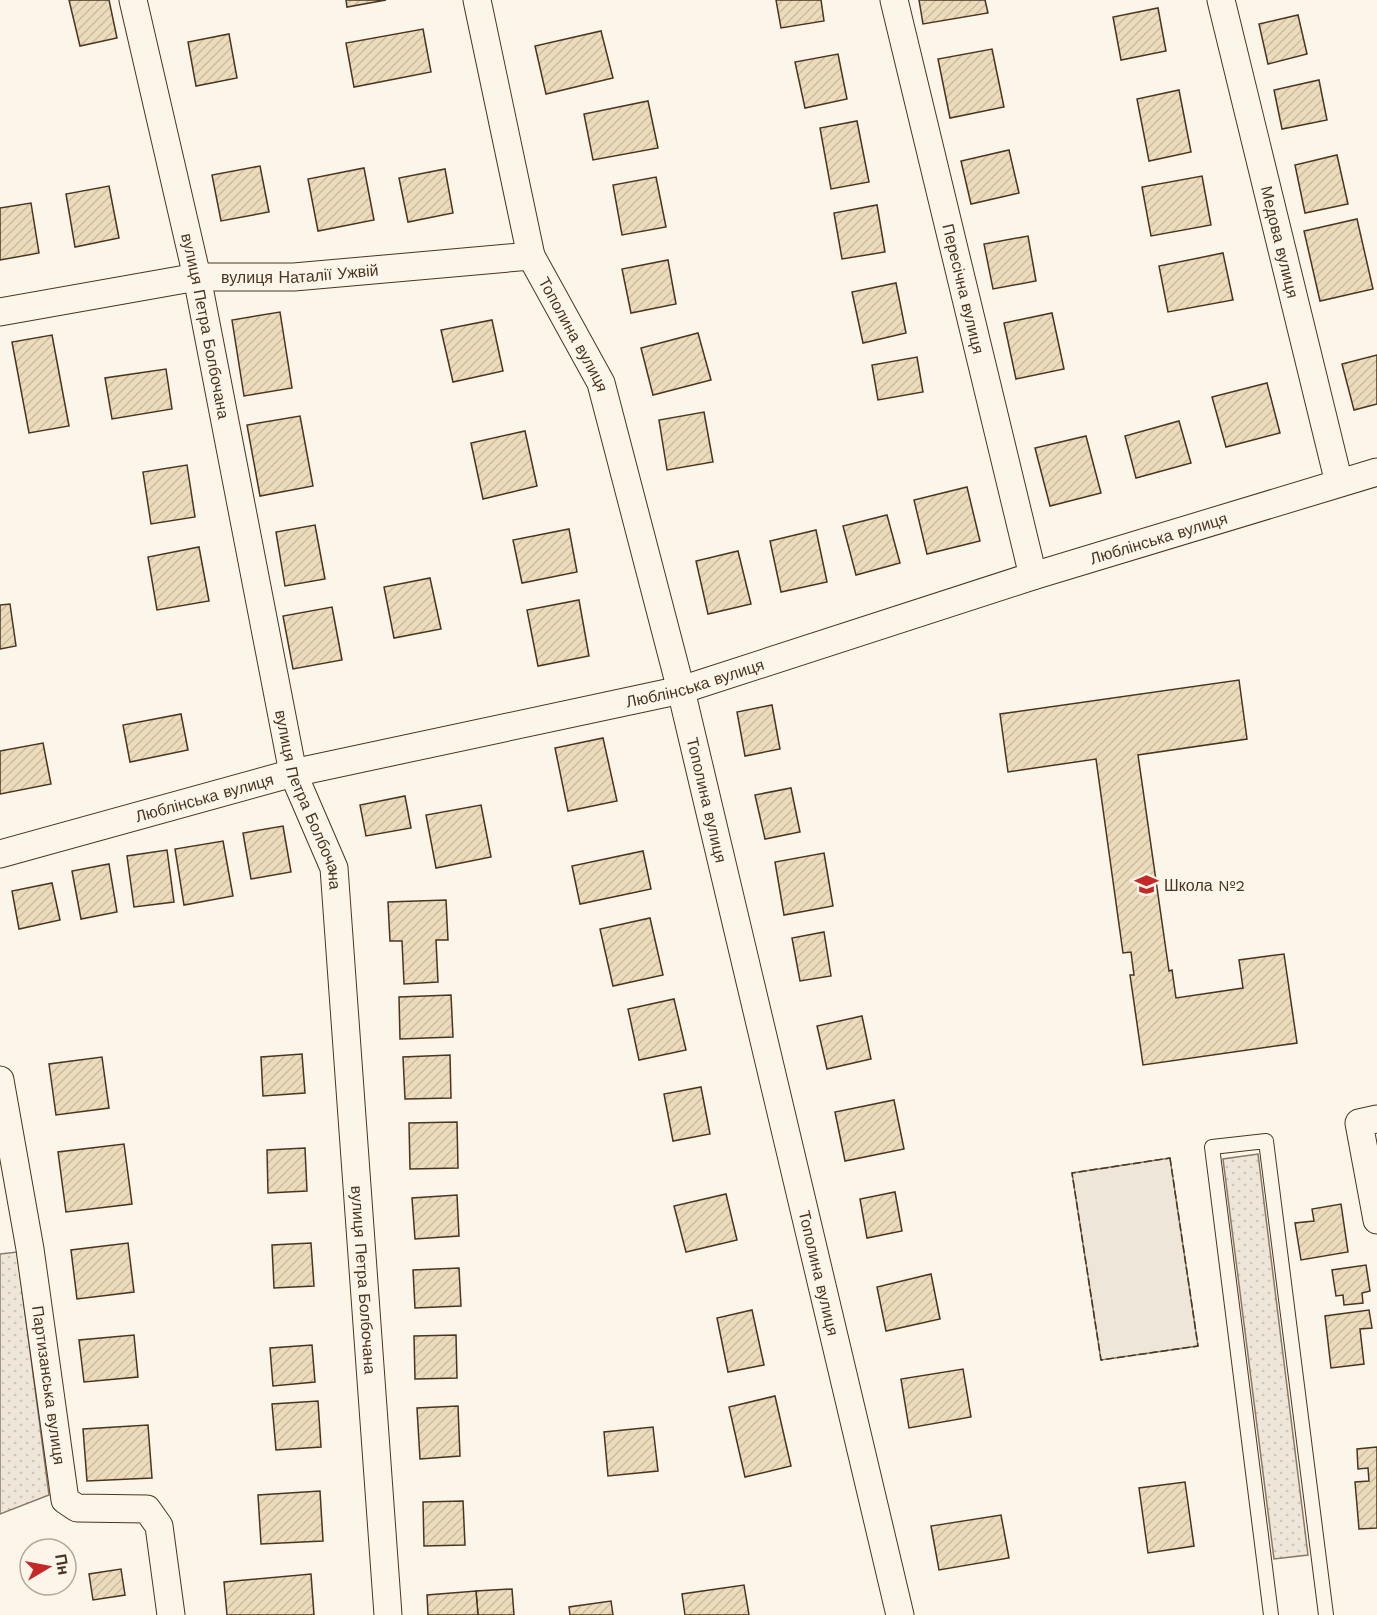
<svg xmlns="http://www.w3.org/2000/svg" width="1377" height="1615" font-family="'Work Sans',sans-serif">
	<defs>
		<pattern id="green-dots" width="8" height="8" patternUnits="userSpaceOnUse" patternTransform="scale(1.5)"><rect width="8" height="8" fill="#ede6d9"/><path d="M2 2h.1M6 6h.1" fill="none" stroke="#cdc6ba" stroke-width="1.8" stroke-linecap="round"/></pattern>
		<pattern id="building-hatch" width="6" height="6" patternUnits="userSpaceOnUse" patternTransform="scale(1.5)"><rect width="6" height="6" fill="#ecdcbc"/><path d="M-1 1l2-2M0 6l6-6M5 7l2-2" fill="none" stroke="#ccbda1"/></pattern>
	</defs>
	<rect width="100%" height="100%" fill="#fbf6e9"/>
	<!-- green -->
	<g fill="url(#green-dots)" stroke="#887966" stroke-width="1.5">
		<polygon points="1258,1154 1308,1555 1274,1559 1223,1159"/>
		<polygon points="17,1252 49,1495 0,1514 0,1254"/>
	</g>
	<!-- pitch -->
	<polygon fill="#ede6d9" stroke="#887966" stroke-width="1.5" points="1170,1158 1198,1346 1101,1360 1072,1173"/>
	<!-- building -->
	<g fill="url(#building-hatch)" stroke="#4a3520" stroke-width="1.5">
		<polygon points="69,0 109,0 117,38 80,46"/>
		<polygon points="346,0 386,0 347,7"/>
		<polygon points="776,0 821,0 824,21 781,28"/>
		<polygon points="919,0 985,0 988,13 923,24"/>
		<polygon points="1158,8 1166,51 1121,60 1113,17"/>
		<polygon points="1298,15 1307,54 1268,64 1259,24"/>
		<polygon points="423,29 431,72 354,87 346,43"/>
		<polygon points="601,31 613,78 546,94 535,46"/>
		<polygon points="229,34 237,78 196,86 188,42"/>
		<polygon points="992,49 1004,107 950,118 938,59"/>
		<polygon points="838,54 847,99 805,108 795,62"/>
		<polygon points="1319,80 1327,120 1282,129 1274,90"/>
		<polygon points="1179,90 1191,152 1149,161 1137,99"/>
		<polygon points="648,101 658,148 593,160 584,114"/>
		<polygon points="857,121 869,182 831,189 820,128"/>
		<polygon points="1009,150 1019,193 971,204 961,161"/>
		<polygon points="1337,155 1348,204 1305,213 1295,165"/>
		<polygon points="260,166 269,212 221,221 212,175"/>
		<polygon points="364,168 374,220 318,231 308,179"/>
		<polygon points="445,169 453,213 408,222 399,178"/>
		<polygon points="1202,176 1211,225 1151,236 1142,187"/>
		<polygon points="656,177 666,227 622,235 613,185"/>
		<polygon points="109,186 119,238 75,247 66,194"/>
		<polygon points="31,203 39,253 0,260 0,208"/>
		<polygon points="877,205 885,252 842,259 834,213"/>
		<polygon points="1357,219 1373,289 1320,301 1304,231"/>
		<polygon points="1028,236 1036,281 993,289 984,244"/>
		<polygon points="1223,253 1233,300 1168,312 1159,266"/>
		<polygon points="668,260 676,304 631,313 622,269"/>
		<polygon points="896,283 906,333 863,343 852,292"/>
		<polygon points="280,312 292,388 244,396 232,320"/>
		<polygon points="1052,313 1064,369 1016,379 1004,323"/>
		<polygon points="492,320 503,371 453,382 441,330"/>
		<polygon points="698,333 711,380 653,395 641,348"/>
		<polygon points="52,335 69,426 29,433 12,342"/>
		<polygon points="1377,355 1377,404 1354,410 1342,364"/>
		<polygon points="917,357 923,392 878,400 872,365"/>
		<polygon points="166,369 172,409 112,419 105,378"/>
		<polygon points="1267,383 1280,433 1226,447 1212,397"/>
		<polygon points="704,412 713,462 667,470 659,420"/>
		<polygon points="300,416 313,486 260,496 247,425"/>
		<polygon points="1179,421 1191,463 1136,478 1125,436"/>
		<polygon points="525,431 537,486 483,499 471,443"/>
		<polygon points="1086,436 1101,493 1050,506 1035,448"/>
		<polygon points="187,465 195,517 151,524 143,472"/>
		<polygon points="967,487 980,541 927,554 914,500"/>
		<polygon points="887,515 900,563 856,575 843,526"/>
		<polygon points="315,525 325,579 285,586 276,532"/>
		<polygon points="569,529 577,572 522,583 513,540"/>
		<polygon points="816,530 827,582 781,592 770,541"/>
		<polygon points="199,547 209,601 157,610 148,557"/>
		<polygon points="738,551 751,604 708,614 696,561"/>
		<polygon points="430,578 441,629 394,638 384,587"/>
		<polygon points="579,600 589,656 538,666 527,610"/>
		<polygon points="10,604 16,646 0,649 0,605"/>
		<polygon points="332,607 342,660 293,669 283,616"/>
		<polygon points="1239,680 1247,739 1138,755 1169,971 1172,970 1176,998 1243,988 1239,960 1284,954 1297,1043 1143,1065 1130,975 1134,975 1131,952 1123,953 1096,759 1008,772 1000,714"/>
		<polygon points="772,705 780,749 745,756 737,712"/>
		<polygon points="181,714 188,750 130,762 123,725"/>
		<polygon points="603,738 617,801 568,811 555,748"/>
		<polygon points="43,743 51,784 0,794 0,751"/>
		<polygon points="791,788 800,832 765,839 755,795"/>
		<polygon points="405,796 411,828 366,836 360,805"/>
		<polygon points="481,805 491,857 436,868 426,815"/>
		<polygon points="283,826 291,872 251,879 243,833"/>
		<polygon points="223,841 233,896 184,905 175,849"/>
		<polygon points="167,850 174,902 134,907 127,856"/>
		<polygon points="643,851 651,889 580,904 572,866"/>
		<polygon points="824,853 833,906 784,915 775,862"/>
		<polygon points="109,864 117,912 81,919 72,871"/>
		<polygon points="52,883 60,920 19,929 12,891"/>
		<polygon points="446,900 448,940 436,940 438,982 404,984 402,941 390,941 388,902"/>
		<polygon points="650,918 663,975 613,986 600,929"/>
		<polygon points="824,932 831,976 800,981 792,938"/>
		<polygon points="451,995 453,1037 400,1039 399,997"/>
		<polygon points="674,999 686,1050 639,1060 628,1009"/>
		<polygon points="862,1016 871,1059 827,1069 817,1026"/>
		<polygon points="302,1054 305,1093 263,1096 261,1057"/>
		<polygon points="450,1055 451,1098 405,1099 403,1057"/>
		<polygon points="102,1057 109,1108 56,1115 49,1064"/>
		<polygon points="701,1087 710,1134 673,1141 664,1094"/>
		<polygon points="894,1100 904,1149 845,1161 835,1112"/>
		<polygon points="457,1122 458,1168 410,1169 409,1123"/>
		<polygon points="124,1144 132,1204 66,1212 58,1152"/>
		<polygon points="305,1148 307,1191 268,1193 267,1150"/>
		<polygon points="895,1192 902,1231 867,1238 860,1199"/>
		<polygon points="726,1194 737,1240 686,1252 674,1206"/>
		<polygon points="457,1195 459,1236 415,1239 412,1198"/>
		<polygon points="1341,1204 1348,1252 1301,1260 1295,1223 1314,1221 1312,1209"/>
		<polygon points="128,1243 134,1292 77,1299 71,1250"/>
		<polygon points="311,1243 314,1286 274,1288 272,1245"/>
		<polygon points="1366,1265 1370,1291 1362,1293 1363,1303 1344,1305 1343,1295 1336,1296 1332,1270"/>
		<polygon points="459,1268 461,1306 415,1308 413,1270"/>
		<polygon points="931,1274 940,1319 886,1331 877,1287"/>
		<polygon points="752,1310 764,1365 728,1372 717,1318"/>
		<polygon points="1369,1310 1372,1328 1360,1329 1364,1364 1331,1368 1325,1316"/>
		<polygon points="134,1335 138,1377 84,1382 79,1340"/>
		<polygon points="456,1335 457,1378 415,1379 414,1336"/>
		<polygon points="312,1345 315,1382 273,1386 270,1348"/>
		<polygon points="963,1369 971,1417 909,1428 901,1379"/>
		<polygon points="775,1396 791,1466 745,1477 729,1407"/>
		<polygon points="318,1401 321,1447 276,1450 272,1404"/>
		<polygon points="458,1406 460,1456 420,1459 417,1408"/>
		<polygon points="148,1425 152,1478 87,1481 83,1429"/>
		<polygon points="653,1427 658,1471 608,1476 604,1432"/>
		<polygon points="1377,1447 1377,1528 1359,1529 1355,1482 1369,1481 1368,1468 1358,1469 1357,1449"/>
		<polygon points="1185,1482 1194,1546 1148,1553 1139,1488"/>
		<polygon points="320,1491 323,1541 261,1544 258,1495"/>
		<polygon points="463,1501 465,1545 424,1546 423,1502"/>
		<polygon points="1001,1515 1009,1558 939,1570 931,1526"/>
		<polygon points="121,1569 125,1595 93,1600 89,1574"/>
		<polygon points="311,1574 314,1615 227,1615 224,1582"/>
		<polygon points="744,1585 749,1615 685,1615 682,1594"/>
		<polygon points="512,1589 514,1615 478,1615 476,1591"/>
		<polygon points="476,1591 478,1615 428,1615 427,1595"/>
		<polygon points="611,1601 613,1615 570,1615 569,1607"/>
	</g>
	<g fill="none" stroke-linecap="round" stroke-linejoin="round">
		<defs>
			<polyline id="service" points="1271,1615 1212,1147 1266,1141 1326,1615"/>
			<g id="minor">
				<path id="s1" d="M133 0 197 277 293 773 334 868 388 1615"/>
				<path id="s2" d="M477 0 531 256 601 383 681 690 900 1615"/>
				<path id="s3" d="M894 0 1033 576"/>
				<path id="s4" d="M1221 0 1339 483"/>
				<path id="s5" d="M0 312 197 277H294L531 256"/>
				<path id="s6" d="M0 854 293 773 681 690 1033 576 1377 472"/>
				<path id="s7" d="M0 1080 30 1249 65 1500 77 1508 147 1509 159 1526 171 1615"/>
				<polyline points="1377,1119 1359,1123 1377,1220"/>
			</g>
		</defs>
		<!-- service casing -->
		<use href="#service" stroke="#4a3520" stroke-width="16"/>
		<!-- minor casing -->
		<use href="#minor" stroke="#4a3520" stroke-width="29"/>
		<!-- service -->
		<use href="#service" stroke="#fbf6e9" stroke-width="14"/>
		<!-- minor -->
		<use href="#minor" stroke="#fbf6e9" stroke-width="27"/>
		<!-- fence -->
		<polygon stroke="#4a3520" stroke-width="1.5" stroke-dasharray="8 3" stroke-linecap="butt" points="1170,1158 1198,1346 1101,1360 1072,1173"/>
	</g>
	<!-- icons -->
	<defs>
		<symbol id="school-bare" viewBox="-9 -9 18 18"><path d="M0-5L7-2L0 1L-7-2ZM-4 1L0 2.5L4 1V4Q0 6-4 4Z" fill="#c62828" stroke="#fbf6e9" stroke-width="2.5" paint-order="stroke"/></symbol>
	</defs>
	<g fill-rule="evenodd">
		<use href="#school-bare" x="1130" y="868" width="33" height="33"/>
	</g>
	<g text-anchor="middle" stroke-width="4.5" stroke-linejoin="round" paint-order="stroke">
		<!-- street labels -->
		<g font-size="16" fill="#4a3520" stroke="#fbf6e9">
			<text dy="6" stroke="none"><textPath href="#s4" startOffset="249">Медова вулиця</textPath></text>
			<text dy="6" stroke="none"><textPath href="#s5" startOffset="303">вулиця Наталії Ужвій</textPath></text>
			<text dy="6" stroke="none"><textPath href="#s3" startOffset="297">Пересічна вулиця</textPath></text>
			<text dy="6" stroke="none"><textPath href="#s1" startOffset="334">вулиця Петра Болбочана</textPath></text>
			<text dy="6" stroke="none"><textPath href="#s2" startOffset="351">Тополина вулиця</textPath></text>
			<text dy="6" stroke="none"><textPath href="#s6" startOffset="1202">Люблінська вулиця</textPath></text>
			<text dy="6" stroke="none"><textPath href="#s6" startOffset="716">Люблінська вулиця</textPath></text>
			<text dy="6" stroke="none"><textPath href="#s6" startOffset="212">Люблінська вулиця</textPath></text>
			<text dy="6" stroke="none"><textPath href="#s2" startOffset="837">Тополина вулиця</textPath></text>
			<text dy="6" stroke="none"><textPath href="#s1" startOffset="820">вулиця Петра Болбочана</textPath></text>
			<text dy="6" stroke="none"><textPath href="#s2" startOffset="1323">Тополина вулиця</textPath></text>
			<text dy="6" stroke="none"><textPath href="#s1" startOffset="1306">вулиця Петра Болбочана</textPath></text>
			<text dy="6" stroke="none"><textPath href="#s7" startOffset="309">Партизанська вулиця</textPath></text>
		</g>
		<!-- poi labels -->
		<g font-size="16" fill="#4a3520" stroke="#fbf6e9" text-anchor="start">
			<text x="1164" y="891">Школа №2</text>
		</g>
	</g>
	<!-- north arrow -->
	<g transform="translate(48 1567) rotate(80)"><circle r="28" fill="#fbf6e9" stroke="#b4a999" stroke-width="1.5"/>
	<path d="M0-4.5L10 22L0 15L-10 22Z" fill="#c62828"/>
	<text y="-9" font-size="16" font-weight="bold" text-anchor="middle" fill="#4a3520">Пн</text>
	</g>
</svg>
